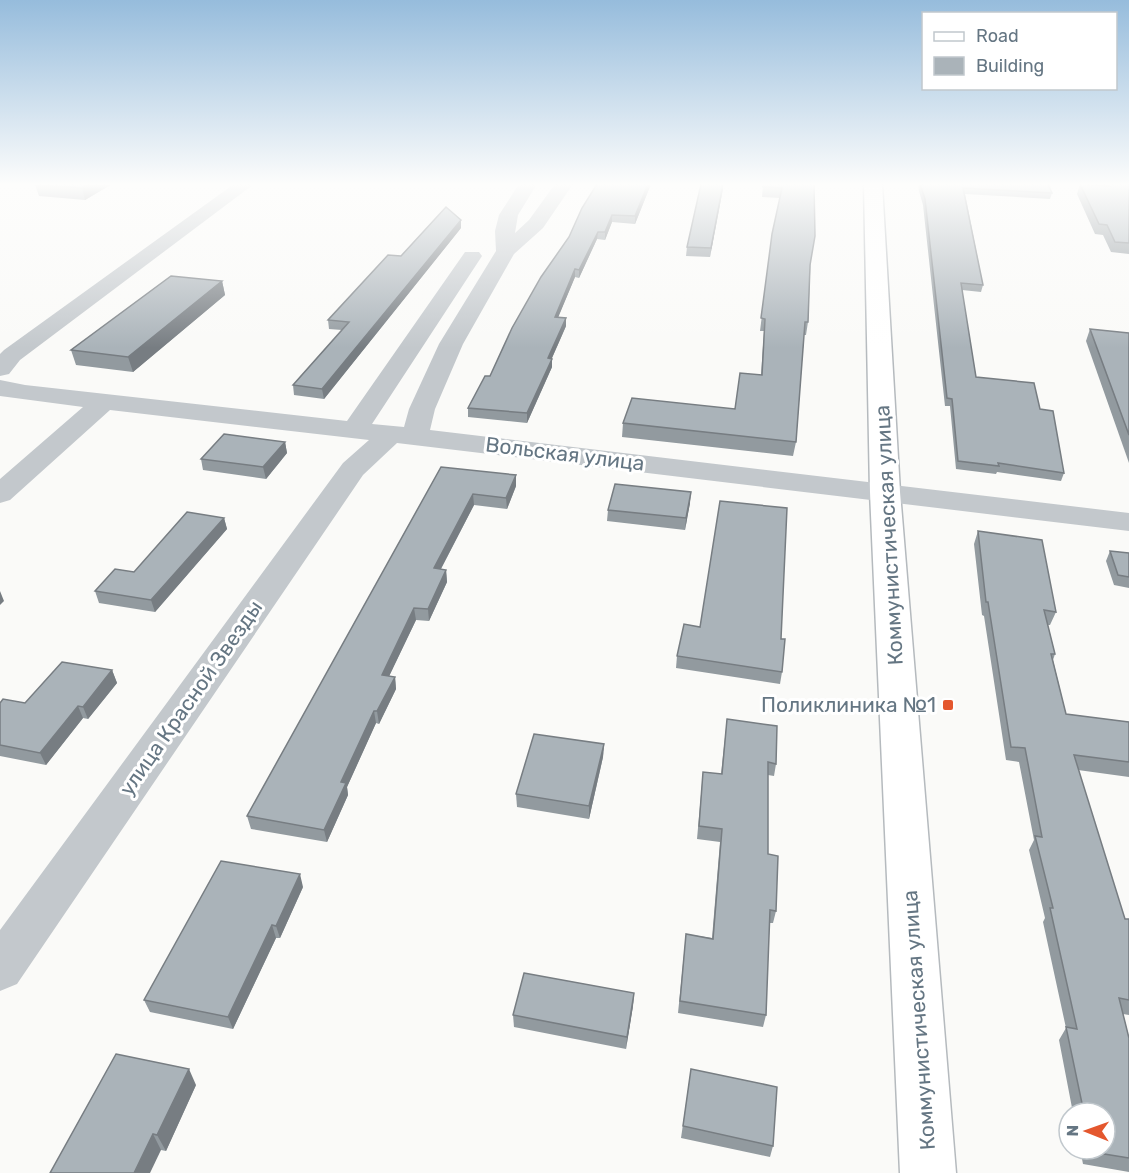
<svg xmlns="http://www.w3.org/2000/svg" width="1129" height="1173" font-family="Rubik,sans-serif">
	<rect width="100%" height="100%" fill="#fafaf8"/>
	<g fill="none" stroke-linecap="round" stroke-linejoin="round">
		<defs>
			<polygon id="major" points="864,184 882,184 900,492 956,1173 900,1173 870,492"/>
		</defs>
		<!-- major casing -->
		<use href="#major" stroke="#b5babe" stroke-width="3"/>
		<!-- minor -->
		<g fill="#c3c8cc" fill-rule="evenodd">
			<polygon points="234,184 254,184 20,360 9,374 0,376 0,354 4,350"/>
			<polygon points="519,184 537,184 518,215 515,233 529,220 555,184 573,184 543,228 514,254 463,344 435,409 430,430 1129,513 1129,531 397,443 363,475 17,984 0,991 0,930 343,463 369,440 110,410 10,500 0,503 0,479 83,407 0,396 0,380 25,385 347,421 465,252 479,252 482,256 372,424 404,427 409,409 439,344 496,251 495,231 499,215"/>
		</g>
		<!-- major -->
		<use href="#major" fill="#fff" fill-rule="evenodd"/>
	</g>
	<!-- wall -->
	<g fill="#929a9f">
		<polygon points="112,184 85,200 39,196 35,185"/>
		<polygon points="651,184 635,224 612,222 605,240 597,239 579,278 575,277 558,317 566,318 566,326 552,358 552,367 527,423 468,417 468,408 490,376 569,237"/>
		<polygon points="723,184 710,257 686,256 687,247"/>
		<polygon points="763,184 814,184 808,322 806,335 804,335 796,442 793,456 622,437 623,423 735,409 761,375 764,331 760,331 772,234 780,198 762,197"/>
		<polygon points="918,184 1048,184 1052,193 1050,199 965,194 983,285 981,292 962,290 976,377 1040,409 1064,473 1061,481 997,472 996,474 956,469 950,406 945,406 923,205 919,191"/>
		<polygon points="1080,184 1101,186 1102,184 1129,184 1129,254 1111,252 1103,235 1095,234 1077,194"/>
		<polygon points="461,228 324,399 294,395 293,385 342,330 329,329 328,320 401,256"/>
		<polygon points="222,281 225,295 133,372 76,365 71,350"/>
		<polygon points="1090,329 1129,333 1129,463 1086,341"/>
		<polygon points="285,442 287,453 266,479 203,470 201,459"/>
		<polygon points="441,467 516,486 507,509 474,505 441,569 446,570 447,582 429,621 416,620 389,676 395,677 396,689 379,724 376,723 347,787 348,795 327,842 251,829 247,816"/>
		<polygon points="690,503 685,530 607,521 608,510"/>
		<polygon points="224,518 227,529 155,612 99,603 95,591 134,572"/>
		<polygon points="978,531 1056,612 1050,625 1048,625 1055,654 1053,660 1066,714 1129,722 1129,777 1078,770 1125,919 1129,919 1129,1015 1123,1014 1129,1038 1129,1172 1083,1164 1080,1149 1105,1149 1105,1113 1073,1113 1059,1040 1066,1028 1043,922 1045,918 1029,850 1034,840 1019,762 1006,760 984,616 982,615 974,544"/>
		<polygon points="1110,551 1129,553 1129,588 1114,585 1106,561"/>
		<polygon points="781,639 782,672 780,684 676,668 677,656"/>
		<polygon points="112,670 117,683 88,719 83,718 46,765 0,756 0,703 25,703"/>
		<polygon points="727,719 776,764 774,776 768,775 768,854 776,911 773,923 769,923 766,1015 763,1027 678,1013 686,934 712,938 720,842 697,839 703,772 721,774"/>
		<polygon points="604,744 603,757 589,819 517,807 516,794"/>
		<polygon points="303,887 280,938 276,938 233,1029 150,1012 144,1000"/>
		<polygon points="634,993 633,1006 626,1049 514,1027 513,1015"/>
		<polygon points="691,1069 773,1146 770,1157 681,1138"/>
		<polygon points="196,1085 166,1151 161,1150 50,1173"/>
	</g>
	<!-- shaded-wall -->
	<g fill="#777d82">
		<polygon points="89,184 112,184 85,200 82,188"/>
		<polygon points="648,184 651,184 635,224 635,216"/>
		<polygon points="723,184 723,189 710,257 711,248"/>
		<polygon points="612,215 612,222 605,240 605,232"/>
		<polygon points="461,220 461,228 324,399 322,389"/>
		<polygon points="598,232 597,239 579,278 579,270"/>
		<polygon points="575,269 575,277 555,325 555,317"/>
		<polygon points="222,281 225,295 133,372 128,357"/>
		<polygon points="566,318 566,326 548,367 548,358"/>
		<polygon points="552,359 552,367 527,423 527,413"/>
		<polygon points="285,442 287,453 266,479 263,467"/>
		<polygon points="516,475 516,486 507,509 506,498"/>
		<polygon points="691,492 690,503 685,530 686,518"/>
		<polygon points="473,494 474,505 435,580 434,568"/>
		<polygon points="224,518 227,529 155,612 151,600"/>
		<polygon points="446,570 447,582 429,621 428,609"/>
		<polygon points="0,591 4,601 0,605"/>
		<polygon points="414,608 416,620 384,687 382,675"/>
		<polygon points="112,670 117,683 88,719 83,707"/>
		<polygon points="395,677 396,689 379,724 377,711"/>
		<polygon points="78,706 83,718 46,765 40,753"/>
		<polygon points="374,711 376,723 347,787 348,795 327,842 324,830 341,782"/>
		<polygon points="604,744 603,757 589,819 589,806"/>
		<polygon points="300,874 303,887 280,938 276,926"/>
		<polygon points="272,925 276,938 233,1029 228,1017"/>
		<polygon points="634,993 633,1006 626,1049 627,1037"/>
		<polygon points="189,1069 196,1085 166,1151 157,1135"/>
		<polygon points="153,1134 161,1150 150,1173 134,1173"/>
	</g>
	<!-- building -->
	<g fill="#aab3b9" stroke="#777d82" stroke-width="1.5">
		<polygon points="36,184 89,184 82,188 35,185"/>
		<polygon points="597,184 648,184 635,216 612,215 605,232 598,232 579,270 575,269 555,317 566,318 548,358 552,359 527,413 468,408 485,376 490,376 512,328 541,277 569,237 582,208"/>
		<polygon points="701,184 723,184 711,248 687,247"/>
		<polygon points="763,184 814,184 815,236 810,265 808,322 805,322 796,442 623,423 632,398 735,409 740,373 762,375 765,319 761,318 772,234 782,188 763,187"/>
		<polygon points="920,184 1048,184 1052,193 963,188 983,285 961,283 976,377 1034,383 1040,409 1053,411 1064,473 998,463 999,466 958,461 952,399 947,398 925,199"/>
		<polygon points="1080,184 1110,186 1109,184 1129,184 1129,243 1115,242 1107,225 1099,224"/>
		<polygon points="446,207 461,220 322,389 293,385 349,322 328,320 388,255 401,256"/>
		<polygon points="171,276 222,281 128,357 71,350"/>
		<polygon points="1090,329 1129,333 1129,435"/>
		<polygon points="224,434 285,442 263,467 201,459"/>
		<polygon points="441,467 516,475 506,498 473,494 434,568 446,570 428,609 414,608 382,675 395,677 377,711 374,711 341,782 346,783 324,830 247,816"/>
		<polygon points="615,484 691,492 686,518 608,510"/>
		<polygon points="720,501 787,508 781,639 785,639 782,672 677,656 684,624 700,627"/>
		<polygon points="187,512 224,518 151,600 95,591 115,569 134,572"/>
		<polygon points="978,531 1042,540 1056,612 1044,610 1055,654 1051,654 1066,714 1129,722 1129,762 1074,755 1125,919 1129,919 1129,1000 1119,998 1129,1038 1129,1158 1092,1152 1091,1149 1105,1149 1105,1113 1084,1113 1066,1027 1077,1029 1050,908 1053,908 1035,836 1042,837 1025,748 1011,747 988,602 986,602"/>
		<polygon points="1110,551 1129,553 1129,577 1118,575"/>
		<polygon points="62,662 112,670 83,707 78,706 40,753 0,745 0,703 3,699 25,703"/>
		<polygon points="727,719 777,726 776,764 768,762 768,854 778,856 776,911 770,910 766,1015 680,1001 686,934 713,939 722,829 699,826 703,772 722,774"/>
		<polygon points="534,734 604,744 589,806 516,794"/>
		<polygon points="221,861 300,874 276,926 272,925 228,1017 144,1000"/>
		<polygon points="524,973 634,993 627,1037 513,1015"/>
		<polygon points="116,1054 189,1069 157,1135 153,1134 134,1173 50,1173"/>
		<polygon points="691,1069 777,1087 773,1146 683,1126"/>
	</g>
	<!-- sky -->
	<linearGradient id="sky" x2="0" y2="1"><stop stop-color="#96bcdc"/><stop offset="0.53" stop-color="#fdfdfc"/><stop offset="1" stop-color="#fdfdfc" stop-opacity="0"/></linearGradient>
	<rect width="1129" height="348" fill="url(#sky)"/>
	<!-- markers -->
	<rect fill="#e4572e" stroke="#fff" stroke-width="2" x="942" y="699" width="12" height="12" rx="3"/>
	<g text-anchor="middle" stroke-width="6" stroke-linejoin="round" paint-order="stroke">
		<!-- street labels -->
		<g font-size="21" fill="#657683" stroke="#fff">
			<text transform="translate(565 454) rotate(7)" y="7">Вольская улица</text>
			<text transform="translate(889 535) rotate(-93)" y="7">Коммунистическая улица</text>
			<text transform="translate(191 698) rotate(-55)" y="7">улица Красной Звезды</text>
			<text transform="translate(919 1020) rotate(-94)" y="7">Коммунистическая улица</text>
		</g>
		<!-- poi labels -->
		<g font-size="21" fill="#657683" stroke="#fff" text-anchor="end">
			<text x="936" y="712">Поликлиника №1</text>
		</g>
	</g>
	<!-- legend -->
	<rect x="922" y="12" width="195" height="78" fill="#ffffff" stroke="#c1c8cd" stroke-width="1.5"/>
	<rect x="934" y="32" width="30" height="9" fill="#ffffff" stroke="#c1c8cd" stroke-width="1.5"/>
	<text x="976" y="42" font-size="18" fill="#657683">Road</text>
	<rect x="934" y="57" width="30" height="18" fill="#aab3b9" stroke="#c1c8cd" stroke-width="1.5"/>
	<text x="976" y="72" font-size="18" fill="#657683">Building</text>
	<!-- north arrow -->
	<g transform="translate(1087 1131) rotate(271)"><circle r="28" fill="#ffffff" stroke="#c1c8cd" stroke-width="1.5"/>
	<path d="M0-4.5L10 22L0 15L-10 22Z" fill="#e4572e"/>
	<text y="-9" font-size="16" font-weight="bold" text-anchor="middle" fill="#657683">N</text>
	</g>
</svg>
